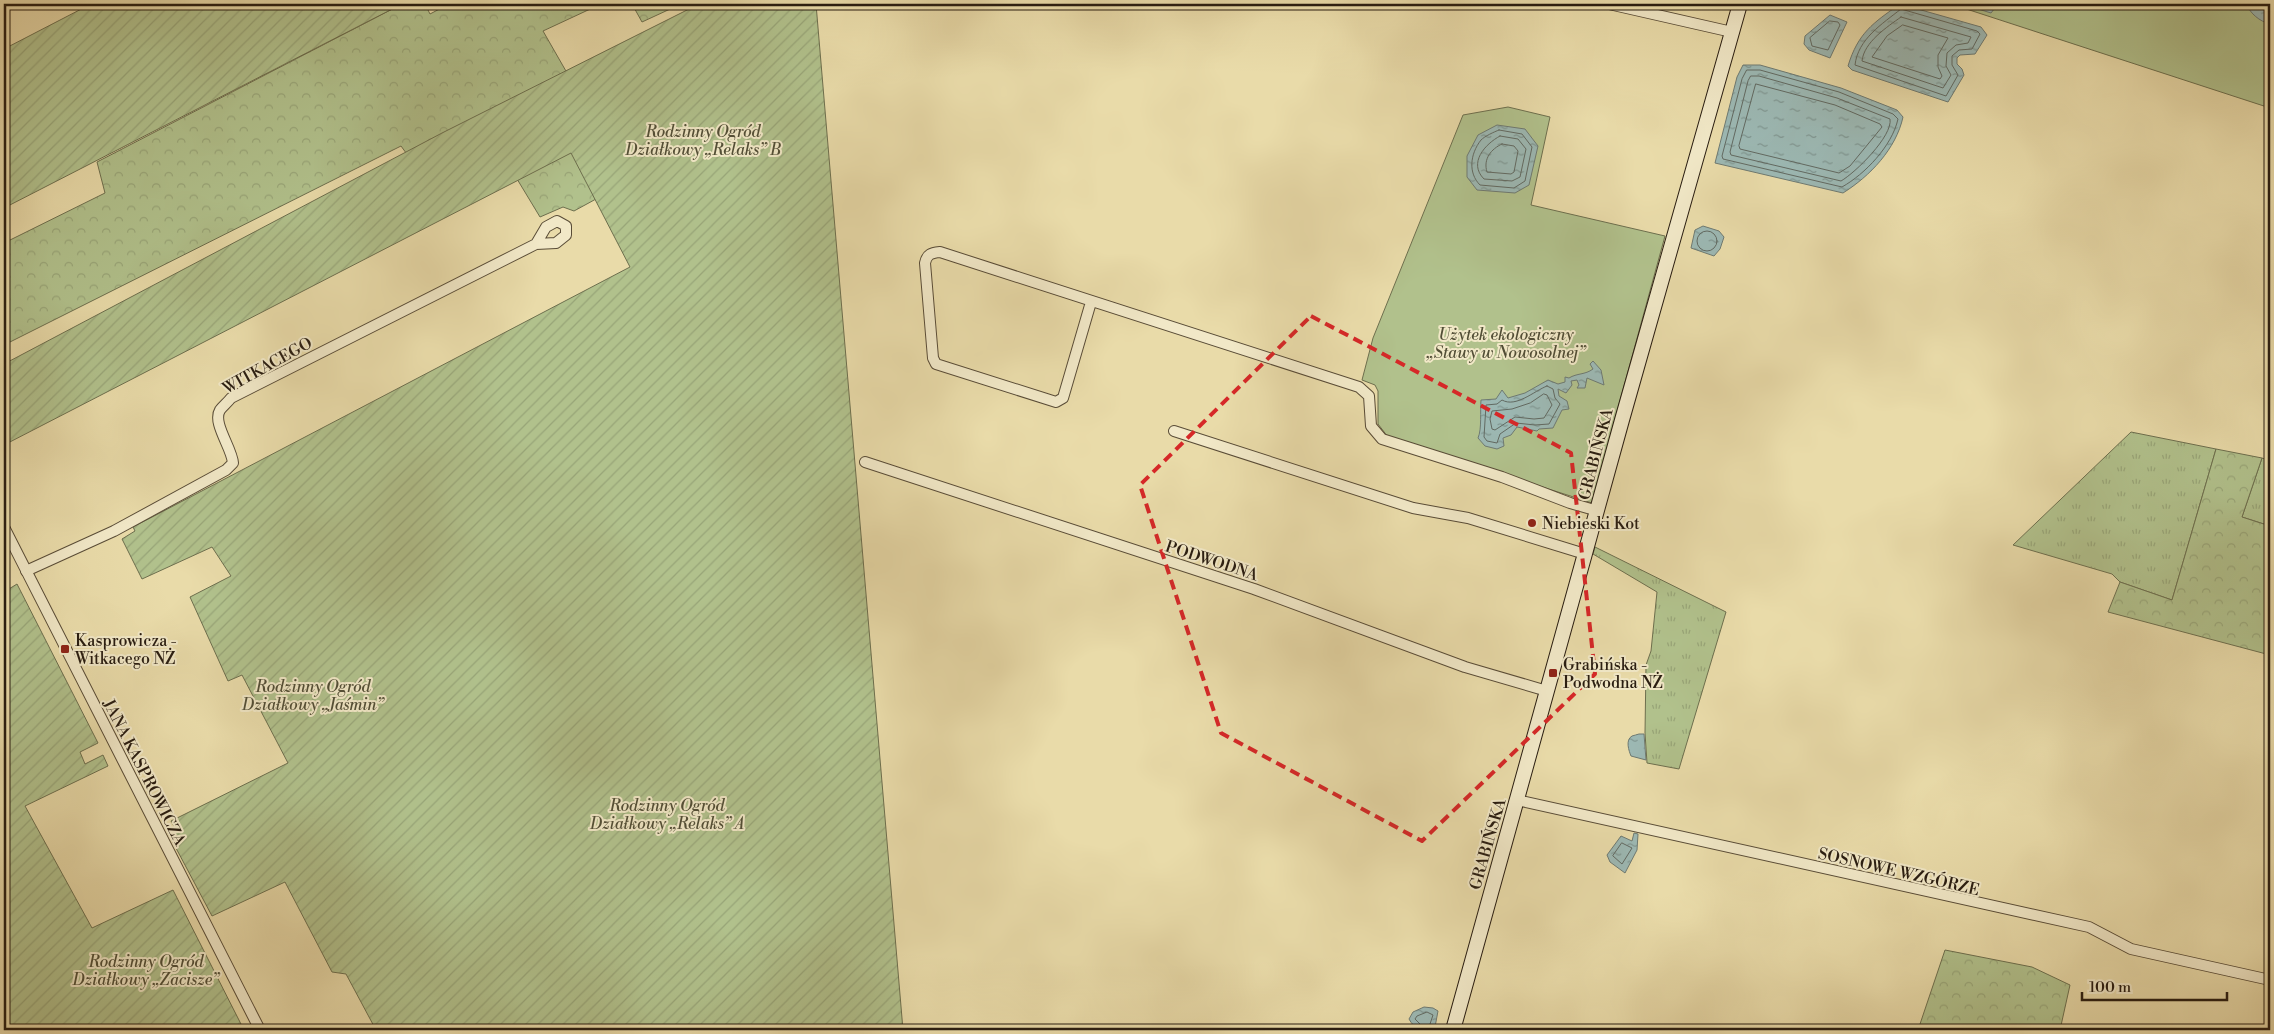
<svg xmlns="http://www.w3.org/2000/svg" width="2274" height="1034" font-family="'Libre Bodoni',serif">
	<defs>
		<pattern id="grass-tufts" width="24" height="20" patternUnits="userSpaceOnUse" patternTransform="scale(1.25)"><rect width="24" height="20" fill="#b1c18c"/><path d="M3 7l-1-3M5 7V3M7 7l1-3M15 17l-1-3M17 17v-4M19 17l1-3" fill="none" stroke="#98a578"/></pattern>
		<pattern id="forest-crowns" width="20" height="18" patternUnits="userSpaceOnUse" patternTransform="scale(1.25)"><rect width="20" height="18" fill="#b1c18c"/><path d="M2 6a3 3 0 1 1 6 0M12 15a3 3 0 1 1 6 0" fill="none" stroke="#98a578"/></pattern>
		<pattern id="garden-furrows" width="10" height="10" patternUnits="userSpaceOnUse" patternTransform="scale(1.25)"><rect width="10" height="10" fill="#b1c18c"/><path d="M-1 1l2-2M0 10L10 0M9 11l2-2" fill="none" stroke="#98a578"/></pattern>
		<pattern id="water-ripples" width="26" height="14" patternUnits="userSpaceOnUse" patternTransform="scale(1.25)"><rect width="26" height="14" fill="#9cb8b3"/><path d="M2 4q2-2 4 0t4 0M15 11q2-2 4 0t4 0" fill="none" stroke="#7f9590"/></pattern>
	</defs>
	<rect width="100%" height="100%" fill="#e9dba9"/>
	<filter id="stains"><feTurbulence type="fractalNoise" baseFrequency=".004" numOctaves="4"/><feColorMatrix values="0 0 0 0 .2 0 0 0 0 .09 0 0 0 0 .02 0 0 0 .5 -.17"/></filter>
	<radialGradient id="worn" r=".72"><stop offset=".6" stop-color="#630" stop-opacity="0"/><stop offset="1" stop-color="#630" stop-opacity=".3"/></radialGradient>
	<!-- grass -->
	<g fill="url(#grass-tufts)" stroke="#6d6f4e">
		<polygon points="2131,432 2216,449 2172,600 2120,582 2112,574 2013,545"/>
		<polygon points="2262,458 2270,461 2270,526 2242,517"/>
		<polygon points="1595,547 1726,612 1679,769 1647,763 1645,733 1646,665 1651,651 1657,592 1593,554"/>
	</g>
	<!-- forest -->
	<g fill="url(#forest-crowns)" stroke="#6d6f4e">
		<polygon points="402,4 425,4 430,14 449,4 601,4 543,31 629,181 574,211 563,207 540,217 514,174 444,205 401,146 4,345 4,243 105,193 97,162"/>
		<polygon points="632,4 681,4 642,22"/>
		<polygon points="2216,449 2262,458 2242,517 2270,526 2270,655 2108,612 2120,582 2172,600"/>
		<polygon points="1945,950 2032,967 2070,985 2060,1030 1918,1030"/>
	</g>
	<!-- park -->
	<g fill="#b1c18c" stroke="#6d6f4e">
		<polygon points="1951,4 2270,4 2270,108"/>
		<polygon points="1508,107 1550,117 1531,205 1665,236 1592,503 1388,437 1378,424 1378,391 1375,385 1362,380 1373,338 1463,115"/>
	</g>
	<!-- garden -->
	<g fill="url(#garden-furrows)" stroke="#6d6f4e">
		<polygon points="91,4 402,4 4,208 4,49"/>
		<polygon points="699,4 816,4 903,1030 376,1030 346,974 332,972 285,882 212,916 168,833 175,828 171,821 288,763 242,675 228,681 190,597 231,576 212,547 142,579 122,539 135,531 133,527 630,267 571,153 4,445 4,364 442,133"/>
		<polygon points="17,584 98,743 80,752 85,764 103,755 108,766 25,806 92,928 173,890 244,1030 4,1030 4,592"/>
	</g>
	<!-- water -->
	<g fill="url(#water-ripples)" stroke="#6e7a72">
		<path d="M1900 4 1981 27 1987 35 1975 54 1960 55 1957 58V64L1962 69 1964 75 1948 102 1852 70 1848 66C1858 33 1873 23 1900 4Z"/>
		<polygon points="1962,4 1998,4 1991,13"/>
		<path d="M2246 4H2270V24C2259 21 2251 14 2246 4Z"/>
		<polygon points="1830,15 1847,22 1830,58 1809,50 1804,44 1805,36"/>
		<path d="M1743 65H1760L1841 88 1897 110 1903 117C1896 149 1870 176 1843 193L1715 163 1737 77Z"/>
		<polygon points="1497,125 1525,129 1538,146 1529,185 1515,193 1477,190 1467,177 1467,156 1478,135"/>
		<polygon points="1703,226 1719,231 1724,237 1720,249 1714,256 1691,248 1695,230"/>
		<path d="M1593 361 1601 370 1604 385 1587 378 1585 388H1577L1579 385 1577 380 1571 381 1572 385 1566 393 1558 389 1559 396 1567 401 1569 409 1562 410 1553 428 1539 429 1537 431 1517 427 1511 435 1503 438 1504 446 1497 449 1485 446 1478 438C1482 429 1480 411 1481 400L1496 399 1502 390 1508 398 1525 393 1548 380 1558 384 1565 382V377L1569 378C1577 373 1585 375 1593 369L1590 364Z"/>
		<path d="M1639 734H1644L1646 760 1631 756C1629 751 1625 740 1632 736 1634 735 1637 735 1639 734Z"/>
		<polygon points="1634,833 1638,834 1637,850 1625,873 1610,862 1607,855 1621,836 1632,841"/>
		<path d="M1424 1007 1433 1008 1438 1011 1435 1027C1424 1032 1415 1030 1409 1019L1413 1012Z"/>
	</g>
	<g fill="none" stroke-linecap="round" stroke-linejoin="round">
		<!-- shore -->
		<g stroke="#626a62" stroke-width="1">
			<path d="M1901 9 1977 31 1980 34 1972 49 1959 50 1952 56V65L1958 75 1946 96 1855 65C1858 39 1882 24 1901 9Z"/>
			<path d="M1901 17 1971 37 1968 43 1956 45 1947 53 1946 66 1951 75 1943 88 1862 61C1864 42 1887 27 1901 17Z"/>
			<polygon points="1830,21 1838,22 1840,25 1828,50 1812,46 1810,38"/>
			<polygon points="1903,25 1948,38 1938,55 1938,67 1942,76 1940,79 1872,57 1887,36"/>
			<path d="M1747 70H1760L1839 92 1893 114 1898 119C1892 146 1865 174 1842 187L1723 159 1722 156 1742 79Z"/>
			<path d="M1751 76H1759L1837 98 1890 119C1893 136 1855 173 1841 181L1731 155 1730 152 1748 81Z"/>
			<polygon points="1756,84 1835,105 1880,124 1882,127 1850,166 1839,173 1740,149 1739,146"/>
			<path d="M1499 130 1522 134 1532 147 1525 181 1514 188 1480 185C1468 173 1470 154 1481 140 1485 136 1494 132 1499 130Z"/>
			<path d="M1500 136 1518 139 1526 149 1520 177 1512 181 1484 179C1468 163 1485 144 1500 136Z"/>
			<path d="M1502 144 1514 146 1518 151 1514 172 1511 174 1487 172C1483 159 1491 149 1502 144Z"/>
			<circle cx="1707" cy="241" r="10"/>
			<path d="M1547 386 1553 389 1555 398 1560 404 1549 424 1535 425 1516 423 1500 434 1497 443 1487 441 1484 437 1486 405 1497 404 1502 400C1516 408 1534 391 1547 386Z"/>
			<polygon points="1544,394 1547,395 1552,405 1544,418 1534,419 1515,417 1495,430 1492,429 1490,419 1492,411 1512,409 1530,403"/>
			<polygon points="1622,843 1632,848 1622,864 1613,856"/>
			<polyline points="1422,1030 1422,1026 1415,1019 1417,1016 1427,1012 1433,1015 1428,1030"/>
		</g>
		<defs>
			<g id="street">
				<polyline points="1609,4 1732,32"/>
				<path d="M1091 302 1063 398 1056 402 936 364 933 358 925 263C927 254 931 253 940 252L1359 387 1369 396 1371 426 1382 439 1502 477 1570 503 1598 511"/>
				<polyline points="1174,431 1413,508 1468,518 1585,554"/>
				<polyline points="865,462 1254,589 1465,667 1547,691"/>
				<polyline points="4,527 260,1030"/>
				<path d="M26 571 114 531 226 470 233 463C232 448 212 423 220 410 223 406 228 402 231 398L536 244 546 227 557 221 566 226V235L556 243 536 244"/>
				<polyline points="1517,800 2089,927 2131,949 2270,980"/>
			</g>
			<polyline id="secondary" points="1453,1030 1622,420 1740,4"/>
		</defs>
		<!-- street casing -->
		<use href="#street" stroke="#594c37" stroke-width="12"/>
		<!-- secondary casing -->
		<use href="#secondary" stroke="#291d11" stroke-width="16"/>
		<!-- street -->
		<use href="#street" stroke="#f1e8c7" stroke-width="10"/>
		<!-- secondary -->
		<use href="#secondary" stroke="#f1e8c7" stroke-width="14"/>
	</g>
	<!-- marked area -->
	<path fill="none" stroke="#d62828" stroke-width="4" stroke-dasharray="10 6" stroke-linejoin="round" d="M1311 316 1571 453 1595 674 1422 841 1221 733 1140 485Z"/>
	<!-- markers -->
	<g fill="#8f2418" stroke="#f1e8c7" stroke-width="2">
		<circle cx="1532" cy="523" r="5"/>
		<rect x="60" y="644" width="10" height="10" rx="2.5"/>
		<rect x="1548" y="668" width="10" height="10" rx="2.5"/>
	</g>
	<g text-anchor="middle" stroke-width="4" stroke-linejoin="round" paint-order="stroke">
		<!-- park labels -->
		<g font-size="16" font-style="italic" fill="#524e36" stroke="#f1e8c7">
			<text x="703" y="137">Rodzinny Ogród<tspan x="703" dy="18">Działkowy „Relaks” B</tspan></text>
			<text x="1506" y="340">Użytek ekologiczny<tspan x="1506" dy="18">„Stawy w Nowosolnej”</tspan></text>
			<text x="313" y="692">Rodzinny Ogród<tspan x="313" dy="18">Działkowy „Jaśmin”</tspan></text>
			<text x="667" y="811">Rodzinny Ogród<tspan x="667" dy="18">Działkowy „Relaks” A</tspan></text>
			<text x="146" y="967">Rodzinny Ogród<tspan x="146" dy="18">Działkowy „Zacisze”</tspan></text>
		</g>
		<!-- street labels -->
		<g font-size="16" fill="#291d11" stroke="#f1e8c7">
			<text transform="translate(267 365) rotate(-29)" y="6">WITKACEGO</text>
			<text transform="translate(1595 454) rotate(-75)" y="6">GRABIŃSKA</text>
			<text transform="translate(1212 560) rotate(18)" y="6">PODWODNA</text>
			<text transform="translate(145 772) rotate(63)" y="6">JANA KASPROWICZA</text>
			<text transform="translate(1487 844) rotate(-74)" y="6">GRABIŃSKA</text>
			<text transform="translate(1899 871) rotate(13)" y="6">SOSNOWE WZGÓRZE</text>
		</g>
		<!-- poi labels -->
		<g font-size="16" fill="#291d11" stroke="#f1e8c7" text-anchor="start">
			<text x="1542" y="529">Niebieski Kot</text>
			<text x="75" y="646">Kasprowicza -<tspan x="75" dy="18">Witkacego NŻ</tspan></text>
			<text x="1563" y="670">Grabińska -<tspan x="1563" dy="18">Podwodna NŻ</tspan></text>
		</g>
	</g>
	<!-- margin -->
	<rect width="2274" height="1034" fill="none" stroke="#e9dba9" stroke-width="20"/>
	<rect x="5" y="5" width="2264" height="1024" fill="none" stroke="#291d11" stroke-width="2.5"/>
	<rect x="10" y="10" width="2254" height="1014" fill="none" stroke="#291d11"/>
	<!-- scale -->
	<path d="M2082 992v8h145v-8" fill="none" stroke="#291d11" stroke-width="2.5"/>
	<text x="2089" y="992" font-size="15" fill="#291d11" stroke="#f1e8c7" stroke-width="4" paint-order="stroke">100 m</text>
	<rect width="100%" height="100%" filter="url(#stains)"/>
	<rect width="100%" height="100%" fill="url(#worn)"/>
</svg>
